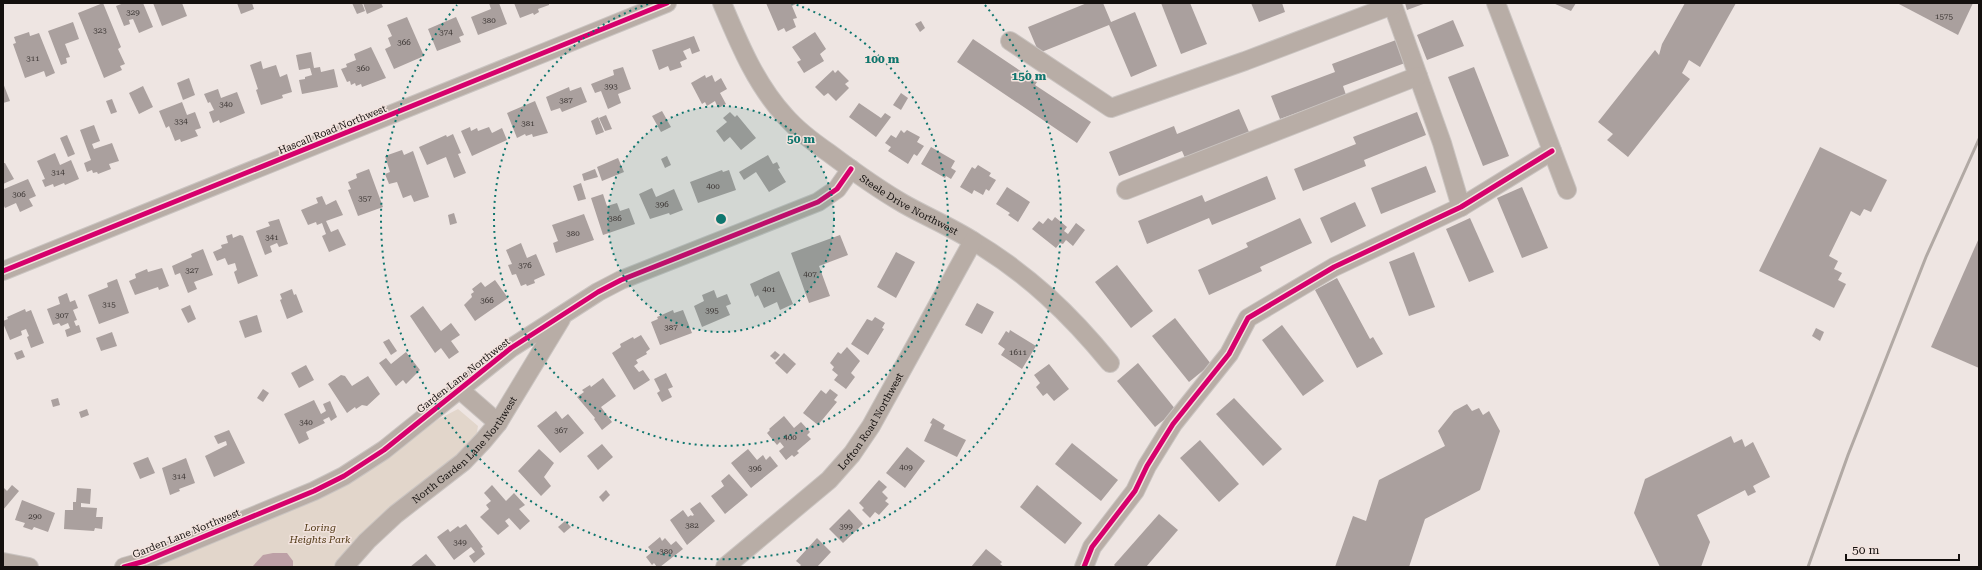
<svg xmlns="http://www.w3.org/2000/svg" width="1982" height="570" font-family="'Roboto Serif',serif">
	<rect width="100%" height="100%" fill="#eee5e2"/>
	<!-- green -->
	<polygon fill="#e2d6cb" points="458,409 478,426 476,438 456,461 340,560 335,567 153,567 347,485 439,419"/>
	<!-- water -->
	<polygon fill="#bda0a6" points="273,553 287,553 293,561 293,567 252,567 263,555"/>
	<!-- building -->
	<g fill="#aaa09e">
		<polygon points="103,3 121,47 118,49 125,64 120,66 122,70 104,78 78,13"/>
		<polygon points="124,3 143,3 153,27 139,33 133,19 129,20 130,24 124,26 116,6"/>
		<polygon points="153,3 182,3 187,16 162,26"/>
		<polygon points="237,3 252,3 254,9 241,14"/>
		<polygon points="352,3 362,3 365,11 357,14"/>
		<polygon points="363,3 381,3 383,7 367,14"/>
		<polygon points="489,3 499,3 507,24 478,35 471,17 491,9"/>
		<polygon points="514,3 549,3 549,5 538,9 539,12 534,15 533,13 520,18"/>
		<polygon points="766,3 798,3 792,6 797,18 793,19 796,27 786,32 784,28 778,31"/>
		<polygon points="1087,3 1103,3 1111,22 1135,12 1157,66 1131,77 1109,25 1039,53 1028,27"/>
		<polygon points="1161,3 1190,3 1207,44 1181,54"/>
		<polygon points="1251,3 1282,3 1285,12 1259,22"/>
		<polygon points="1405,3 1426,3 1407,10"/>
		<polygon points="1553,3 1576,3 1571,11"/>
		<polygon points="1685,3 1736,3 1700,67 1689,60 1682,73 1690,79 1628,157 1607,140 1613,134 1598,122 1655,50 1659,55 1662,44"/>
		<polygon points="1897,3 1973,3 1958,35"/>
		<polygon points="407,17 424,56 394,69 385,49 391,46 388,38 392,36 387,25"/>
		<polygon points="456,17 464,35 459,37 461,42 437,51 428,29"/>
		<polygon points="1453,20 1464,46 1427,60 1417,35"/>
		<polygon points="921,21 925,28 920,32 915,24"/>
		<polygon points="73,22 79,39 65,44 70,57 66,58 67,63 61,65 48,31"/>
		<polygon points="29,32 30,36 39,33 55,73 46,77 44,71 25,78 13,44 16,43 14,37"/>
		<polygon points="815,32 826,49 820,54 824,61 804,73 797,62 801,60 792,47"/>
		<polygon points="694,36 700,51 692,54 690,48 683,51 687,59 680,62 682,67 670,71 668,66 659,70 652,50"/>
		<polygon points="973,39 1037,82 1035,85 1091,122 1077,143 957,62"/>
		<polygon points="1396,40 1405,63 1343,86 1346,95 1280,119 1271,96 1335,72 1332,64"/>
		<polygon points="371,47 386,78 362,87 361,84 356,86 355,83 351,85 350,81 347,82 341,69 347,67 346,64 356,60 354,54"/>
		<polygon points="311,52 314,68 320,67 321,72 334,69 338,87 302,94 299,80 305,79 305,77 312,75 310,68 299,70 296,55"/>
		<polygon points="261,61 263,69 276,65 280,77 287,74 292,92 282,95 283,98 261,105 256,90 258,89 250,65"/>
		<polygon points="623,67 631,89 618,94 621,103 608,109 601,91 595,93 591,84 614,75 613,70"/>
		<polygon points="1474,67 1509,156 1483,166 1448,77"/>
		<polygon points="833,70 835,73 838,70 849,81 845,84 849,88 836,101 828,93 824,96 815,87"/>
		<polygon points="705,75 706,78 712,75 715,82 721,78 727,89 720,93 726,104 718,108 715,101 707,106 705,102 702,104 691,83"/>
		<polygon points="189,78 195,95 183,100 177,83"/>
		<polygon points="3,83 10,101 3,103"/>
		<polygon points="143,86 153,107 139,114 129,93"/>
		<polygon points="569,87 570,91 581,87 587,102 562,112 560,108 551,111 546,97"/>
		<polygon points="218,89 221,98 237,92 245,113 220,123 219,120 213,123 209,112 214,110 210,102 208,103 204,94"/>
		<polygon points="901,93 908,98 901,110 893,105"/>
		<polygon points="112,99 117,112 111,114 106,101"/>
		<polygon points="535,101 548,133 533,137 532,134 526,136 525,134 517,138 507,113"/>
		<polygon points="182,102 187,115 195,112 201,128 195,130 198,136 181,142 180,139 175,141 169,126 166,128 159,111"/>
		<polygon points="859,103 881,118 885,113 891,117 876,137 849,117"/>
		<polygon points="1239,109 1249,132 1185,158 1182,151 1119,176 1109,152 1174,126 1177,134"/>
		<polygon points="662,111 671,127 661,132 652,116"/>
		<polygon points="730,112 735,117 737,115 756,138 741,150 730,137 724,142 716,131 727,122 723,118"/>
		<polygon points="1417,112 1426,135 1364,160 1366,166 1303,191 1294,169 1356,144 1353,137"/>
		<polygon points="606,115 612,129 605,131 599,118"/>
		<polygon points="598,117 604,132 596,135 591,121"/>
		<polygon points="94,125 100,141 92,144 94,149 112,143 119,161 109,164 111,169 98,174 97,172 93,173 92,170 87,172 84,163 91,160 80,130"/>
		<polygon points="470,127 471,131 477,128 478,131 489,127 492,133 502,128 507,140 472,156 461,131"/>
		<polygon points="901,130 904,133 907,130 920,137 917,142 924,146 917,156 914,154 908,164 888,151 891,147 885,143 891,135 896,138"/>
		<polygon points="453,134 461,153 458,154 466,173 454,178 446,157 427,165 419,147 446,135 447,137"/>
		<polygon points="67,135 75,154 68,157 60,138"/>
		<polygon points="931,147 955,161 951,168 956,171 951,179 946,176 945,178 921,164"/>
		<polygon points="1820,147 1887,180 1871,212 1864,209 1860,216 1851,211 1829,256 1838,261 1834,269 1842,273 1838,280 1846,284 1834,308 1759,271"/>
		<polygon points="402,150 404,155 413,151 429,197 414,202 411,195 403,198 397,182 389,184 385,174 390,172 385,156"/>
		<polygon points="55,153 60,165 71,160 79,179 65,185 64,183 54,187 53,184 45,187 42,180 45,179 37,161"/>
		<polygon points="768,155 773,164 777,162 780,168 778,169 786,182 769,192 756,172 744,180 739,172"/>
		<polygon points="667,156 671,165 665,168 661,159"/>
		<polygon points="618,158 624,172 602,181 597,167"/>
		<polygon points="3,163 5,163 14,179 3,184"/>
		<polygon points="978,165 991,173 989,176 996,180 989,191 986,189 983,195 974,190 972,194 960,187 972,167 975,169"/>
		<polygon points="1426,166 1436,192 1381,214 1371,188"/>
		<polygon points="369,169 383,207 358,216 348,190 351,189 348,182 357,178 356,174"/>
		<polygon points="595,169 598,177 584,181 582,174"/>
		<polygon points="722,170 723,172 729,170 736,190 698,203 690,182"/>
		<polygon points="1267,176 1276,199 1212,225 1209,218 1147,244 1138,221 1202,195 1205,202"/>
		<polygon points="28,179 36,196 29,199 33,206 20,212 16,203 5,208 3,204 4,189"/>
		<polygon points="581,183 586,199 578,201 573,186"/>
		<polygon points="1007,187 1030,202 1018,222 1008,215 1010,213 996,204"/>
		<polygon points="1522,187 1548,248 1522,258 1497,198"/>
		<polygon points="652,188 656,197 674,189 683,210 670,215 669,213 650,219 639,194"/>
		<polygon points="603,194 607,206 617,203 620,211 629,208 635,224 603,235 591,198"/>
		<polygon points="322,196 326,205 336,200 343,215 326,221 331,232 338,229 346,245 329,252 322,236 326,234 322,223 317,225 316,222 308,225 301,210 318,203 316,198"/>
		<polygon points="1355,202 1366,226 1331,243 1320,218"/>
		<polygon points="454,213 457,223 450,225 448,215"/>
		<polygon points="584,214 594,240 556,253 553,243 558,241 552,225"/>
		<polygon points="1055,217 1067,227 1064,231 1068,234 1076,223 1085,230 1073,246 1066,240 1063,244 1060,243 1056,248 1032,229 1039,221 1043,224 1048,218 1052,221"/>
		<polygon points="1300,218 1312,243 1260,267 1262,271 1209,295 1198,270 1248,247 1246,243"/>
		<polygon points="1470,218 1494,272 1469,282 1446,229"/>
		<polygon points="279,219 288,244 279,247 277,243 270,246 272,252 265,255 256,231 270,226 268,222"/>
		<polygon points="232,234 233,238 240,235 243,236 258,276 238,284 234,272 237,270 235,263 228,265 225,258 217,261 213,252 222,248 221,245 228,243 226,236"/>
		<polygon points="840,235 848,255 819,266 830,296 809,303 791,253"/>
		<polygon points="1979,238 1979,368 1931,347"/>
		<polygon points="521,243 527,258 536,254 545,275 534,280 535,283 527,286 526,284 521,286 516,274 512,275 508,265 512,264 506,250"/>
		<polygon points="203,249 213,275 194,282 197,289 188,293 180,273 175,275 172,266 192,257 191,254"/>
		<polygon points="896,252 915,262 896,298 877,287"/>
		<polygon points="1414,252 1435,307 1409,316 1389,262"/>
		<polygon points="1117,265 1153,311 1131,328 1095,282"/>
		<polygon points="162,268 169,286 159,290 158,287 135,295 129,281 136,278 135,274 147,269 148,272"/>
		<polygon points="779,271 793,304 780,310 777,302 764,308 758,295 755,297 750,284"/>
		<polygon points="1337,278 1370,339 1373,337 1383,354 1357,368 1315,290"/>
		<polygon points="117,279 129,313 99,324 88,295 108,287 107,283"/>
		<polygon points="495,280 508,298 475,321 464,305 472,297 471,294 474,292 472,289 481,282 485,287"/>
		<polygon points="292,289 294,295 296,294 303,312 287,319 280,300 282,299 280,294"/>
		<polygon points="714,290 717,298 727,294 731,304 726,306 730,315 702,327 694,306 704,301 702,295"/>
		<polygon points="67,293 70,302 75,300 78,308 73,310 77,320 74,321 76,326 79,325 81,332 67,337 65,330 70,328 68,323 61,326 59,323 53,325 47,309 60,304 58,297"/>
		<polygon points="977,303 994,312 982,334 965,325"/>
		<polygon points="190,305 196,319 188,323 181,309"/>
		<polygon points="423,306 441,331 451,323 460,335 451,341 459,352 449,359 441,348 435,353 410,316"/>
		<polygon points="25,309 26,312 31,310 44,343 31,348 27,337 29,336 26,329 21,331 22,335 10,340 3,323 3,321 8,319 7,317"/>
		<polygon points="673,310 674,313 683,310 692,333 660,345 651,322 658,319 657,317"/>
		<polygon points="257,315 262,332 245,338 239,321"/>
		<polygon points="875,317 885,323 882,328 884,329 868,355 851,344 867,319 872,321"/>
		<polygon points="1175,318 1211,364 1189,382 1152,336"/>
		<polygon points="1282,325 1324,381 1303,396 1262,340"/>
		<polygon points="1816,328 1824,332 1820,341 1812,336"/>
		<polygon points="1010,330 1036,346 1022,369 1001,355 1005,349 998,344 1006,331 1009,333"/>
		<polygon points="112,332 117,346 101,351 96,338"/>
		<polygon points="641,335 650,349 646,352 647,354 636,360 638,363 634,366 639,372 643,370 650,380 634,390 612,353 621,347 620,344 633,337 634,339"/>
		<polygon points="389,339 397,351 391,355 383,342"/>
		<polygon points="847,347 860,361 851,373 855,377 846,389 834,380 838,375 832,370 834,367 830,363 838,352 841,354"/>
		<polygon points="22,350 25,357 17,360 14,353"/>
		<polygon points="775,351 780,355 775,360 770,356"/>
		<polygon points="406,352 420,370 406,384 403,380 396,386 379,363 386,358 391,364"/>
		<polygon points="784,353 796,364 787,374 775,363"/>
		<polygon points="1138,363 1176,410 1155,427 1117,381"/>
		<polygon points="1049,364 1069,389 1054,401 1047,393 1043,396 1036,387 1040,383 1034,375"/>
		<polygon points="306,365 314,380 299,388 291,373"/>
		<polygon points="666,373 673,387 668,389 672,397 662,402 657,393 660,391 654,379"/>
		<polygon points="341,375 345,376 352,386 368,376 380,394 367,406 362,405 356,409 355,407 347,413 328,384"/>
		<polygon points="603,378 616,396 601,407 612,422 602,430 594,419 595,418 577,397 584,392 582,390 590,385 591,387"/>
		<polygon points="263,389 269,393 263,402 257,398"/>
		<polygon points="830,389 838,395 834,400 837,402 818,425 803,413 821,390 826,394"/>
		<polygon points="58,398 60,405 53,407 51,400"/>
		<polygon points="1234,398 1282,449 1263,466 1216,414"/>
		<polygon points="314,400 321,414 326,411 323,404 330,401 337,417 331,421 329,417 323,420 325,423 306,432 309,439 299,444 284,414"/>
		<polygon points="1467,404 1472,411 1479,408 1483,415 1489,411 1500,431 1480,490 1425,519 1409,567 1335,567 1353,516 1366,521 1379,480 1445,446 1438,431 1454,411"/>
		<polygon points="87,409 89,415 81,418 79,412"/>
		<polygon points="556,411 562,419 568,414 584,433 560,453 537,426"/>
		<polygon points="784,416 794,428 801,422 810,432 807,435 811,439 797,451 799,453 794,457 792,455 786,460 779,451 784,447 780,442 777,445 767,433 770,430 769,429"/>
		<polygon points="933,418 945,425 943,429 966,440 957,457 924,441 932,424 930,423"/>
		<polygon points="229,430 245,463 214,477 205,456 227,445 226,441 218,444 214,436"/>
		<polygon points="1731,436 1734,443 1742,439 1745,447 1753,442 1770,477 1753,486 1756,492 1748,496 1745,490 1697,515 1710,542 1701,567 1660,567 1634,513 1645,479"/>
		<polygon points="1200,440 1239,484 1219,502 1180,458"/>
		<polygon points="1072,443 1118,480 1101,501 1055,464"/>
		<polygon points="602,444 613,457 598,470 587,456"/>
		<polygon points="907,447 925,461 905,488 886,473"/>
		<polygon points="539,449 554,463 544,477 551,486 541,496 518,471"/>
		<polygon points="748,449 757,460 763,455 766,460 770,456 778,466 751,488 731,463"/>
		<polygon points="148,457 155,473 140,479 133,463"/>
		<polygon points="186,458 195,483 179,489 180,491 170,495 162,468"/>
		<polygon points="729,474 748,495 725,514 711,496 724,486 721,481"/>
		<polygon points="879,480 887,487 882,492 888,498 885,501 889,504 879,515 875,512 870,518 862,510 864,508 859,503"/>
		<polygon points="12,485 19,491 3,510 3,487 7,491"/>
		<polygon points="492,485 506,501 514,493 525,505 519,509 530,521 520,530 509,518 505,521 509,526 498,535 480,517 489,509 486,505 491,501 484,493"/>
		<polygon points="1037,485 1082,523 1065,544 1020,507"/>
		<polygon points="77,488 91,489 90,504 81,503 81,507 97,508 96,517 103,517 102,529 95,528 94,531 64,529 65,510 73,510 73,502 76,502"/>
		<polygon points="606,490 610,495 603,502 599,497"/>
		<polygon points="22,500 55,513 48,532 34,527 32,530 23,527 25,523 15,520"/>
		<polygon points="700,502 715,521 687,545 670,520 683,510 688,517 691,515 692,516 694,515 690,509"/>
		<polygon points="849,509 863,524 843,543 829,529"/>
		<polygon points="1159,514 1178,530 1146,567 1116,567 1114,565"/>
		<polygon points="565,521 571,527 564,533 558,527"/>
		<polygon points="466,524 483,547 481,548 485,554 474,563 469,556 475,552 471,547 454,560 437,537 448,529 450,532 458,526 460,528"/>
		<polygon points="660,537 662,541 665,538 671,545 676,541 683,549 660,567 657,567 654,563 652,565 646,557 652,552 648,547"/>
		<polygon points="817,538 831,552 817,567 799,567 801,565 796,561"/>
		<polygon points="986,549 1002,562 1000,564 1004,567 971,567"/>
		<polygon points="426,554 437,567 410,567"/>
	</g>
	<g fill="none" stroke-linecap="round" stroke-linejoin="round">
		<defs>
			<g id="street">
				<path id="s1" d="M722 3C739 43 755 83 785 116 798 131 813 142 829 153 853 171 878 189 904 204 927 217 951 227 973 241 1028 274 1070 314 1110 363"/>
				<polyline points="1392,3 1442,143 1461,207"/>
				<polyline points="1496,3 1567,190"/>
				<polyline points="1010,41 1111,108 1245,61 1393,5"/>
				<polyline points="1126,190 1418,76"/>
				<polyline points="3,271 667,3"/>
				<polyline points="459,389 498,423"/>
				<polyline points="3,562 29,567"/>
				<polyline points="124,567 145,561 314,491 344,476 384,450 511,348 598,292 621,280 818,202 837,189 851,169"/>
				<path id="s2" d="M344 567 367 541 396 514 463 462 483 441 498 423 561 319"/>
				<path id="s3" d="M725 567 829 480 852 454 871 426 973 241"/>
				<polyline points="1084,567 1092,547 1135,491 1147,466 1173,424 1229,354 1248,318 1334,267 1461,207 1552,151"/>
			</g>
		</defs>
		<!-- street casing -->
		<use href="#street" stroke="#cac4c1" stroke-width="20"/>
		<!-- street -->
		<use href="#street" stroke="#b8ada6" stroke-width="18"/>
		<!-- rail -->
		<polyline stroke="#b1a9a4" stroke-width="3" points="1808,567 1848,455 1926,257 1979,139"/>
		<defs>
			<g id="cycleway">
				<polyline points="3,271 667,3"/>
				<polyline points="124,567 145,561 314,491 344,476 384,450 511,348 598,292 621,280 818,202 837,189 851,169"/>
				<polyline points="1084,567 1092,547 1135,491 1147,466 1173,424 1229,354 1248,318 1334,267 1461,207 1552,151"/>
			</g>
		</defs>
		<!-- cycleway casing -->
		<use href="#cycleway" stroke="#f2e3de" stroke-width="8"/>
		<!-- cycleway -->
		<use href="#cycleway" stroke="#d6006c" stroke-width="5"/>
	</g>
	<!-- distance rings -->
	<circle cx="721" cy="219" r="113" fill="#0f766e" fill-opacity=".12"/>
	<g fill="none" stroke="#0f766e" stroke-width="2" stroke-dasharray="2 4">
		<circle cx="721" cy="219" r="113"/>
		<path d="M791 3A227 227 0 1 1 651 3"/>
		<path d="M985 5A340 340 0 1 1 457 5"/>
	</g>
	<g text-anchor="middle" stroke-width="3" stroke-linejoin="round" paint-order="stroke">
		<!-- number labels -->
		<g font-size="8" fill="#3a3432">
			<text x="133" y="15">329</text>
			<text x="1944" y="19">1575</text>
			<text x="489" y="23">380</text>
			<text x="100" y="33">323</text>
			<text x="446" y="35">374</text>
			<text x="404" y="45">366</text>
			<text x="33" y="61">311</text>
			<text x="363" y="71">360</text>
			<text x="611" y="89">393</text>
			<text x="566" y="103">387</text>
			<text x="226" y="107">340</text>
			<text x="181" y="124">334</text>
			<text x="528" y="126">381</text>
			<text x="58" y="175">314</text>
			<text x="713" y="189">400</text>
			<text x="19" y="197">306</text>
			<text x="365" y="201">357</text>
			<text x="662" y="207">396</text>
			<text x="615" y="221">386</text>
			<text x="573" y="236">380</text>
			<text x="272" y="240">341</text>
			<text x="525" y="268">376</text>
			<text x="192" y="273">327</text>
			<text x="810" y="277">407</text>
			<text x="769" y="292">401</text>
			<text x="487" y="303">366</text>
			<text x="109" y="307">315</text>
			<text x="712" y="313">395</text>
			<text x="62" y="318">307</text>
			<text x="671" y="330">387</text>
			<text x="1018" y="355">1611</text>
			<text x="306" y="425">340</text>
			<text x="561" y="433">367</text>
			<text x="790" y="440">400</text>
			<text x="906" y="470">409</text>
			<text x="755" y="471">396</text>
			<text x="179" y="479">314</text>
			<text x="35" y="519">290</text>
			<text x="692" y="528">382</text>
			<text x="846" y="529">399</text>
			<text x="460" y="545">349</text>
			<text x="666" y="554">380</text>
		</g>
		<!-- street labels -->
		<g font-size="10" fill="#14100e" stroke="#f2e3de">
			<text transform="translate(332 129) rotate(-22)" y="4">Hascall Road Northwest</text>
			<text dy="4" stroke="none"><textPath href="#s1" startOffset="283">Steele Drive Northwest</textPath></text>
			<text transform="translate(463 375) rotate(-38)" y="4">Garden Lane Northwest</text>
			<text dy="4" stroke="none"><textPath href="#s3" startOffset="208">Lofton Road Northwest</textPath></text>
			<text dy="4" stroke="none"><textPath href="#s2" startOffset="169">North Garden Lane Northwest</textPath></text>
			<text transform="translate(186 533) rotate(-22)" y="4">Garden Lane Northwest</text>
		</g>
		<!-- park labels -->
		<g font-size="10" font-style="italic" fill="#4f3712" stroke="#f2e3de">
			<text x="320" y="531">Loring<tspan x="320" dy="12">Heights Park</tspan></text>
		</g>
	</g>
	<circle cx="721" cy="219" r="6" fill="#0f766e" stroke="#f2e3de" stroke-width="2"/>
	<g font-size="12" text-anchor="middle" font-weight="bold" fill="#0f766e" stroke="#f2e3de" stroke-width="3" stroke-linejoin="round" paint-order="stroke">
		<text x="882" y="63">100 m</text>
		<text x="1029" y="80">150 m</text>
		<text x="801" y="143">50 m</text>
	</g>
	<!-- border -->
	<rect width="1982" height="570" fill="none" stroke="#14100e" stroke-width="8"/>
	<!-- scale -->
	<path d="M1846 554v6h113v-6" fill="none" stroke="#14100e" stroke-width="2"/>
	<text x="1852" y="554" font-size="12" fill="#14100e" stroke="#f2e3de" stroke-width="3" paint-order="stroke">50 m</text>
</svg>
